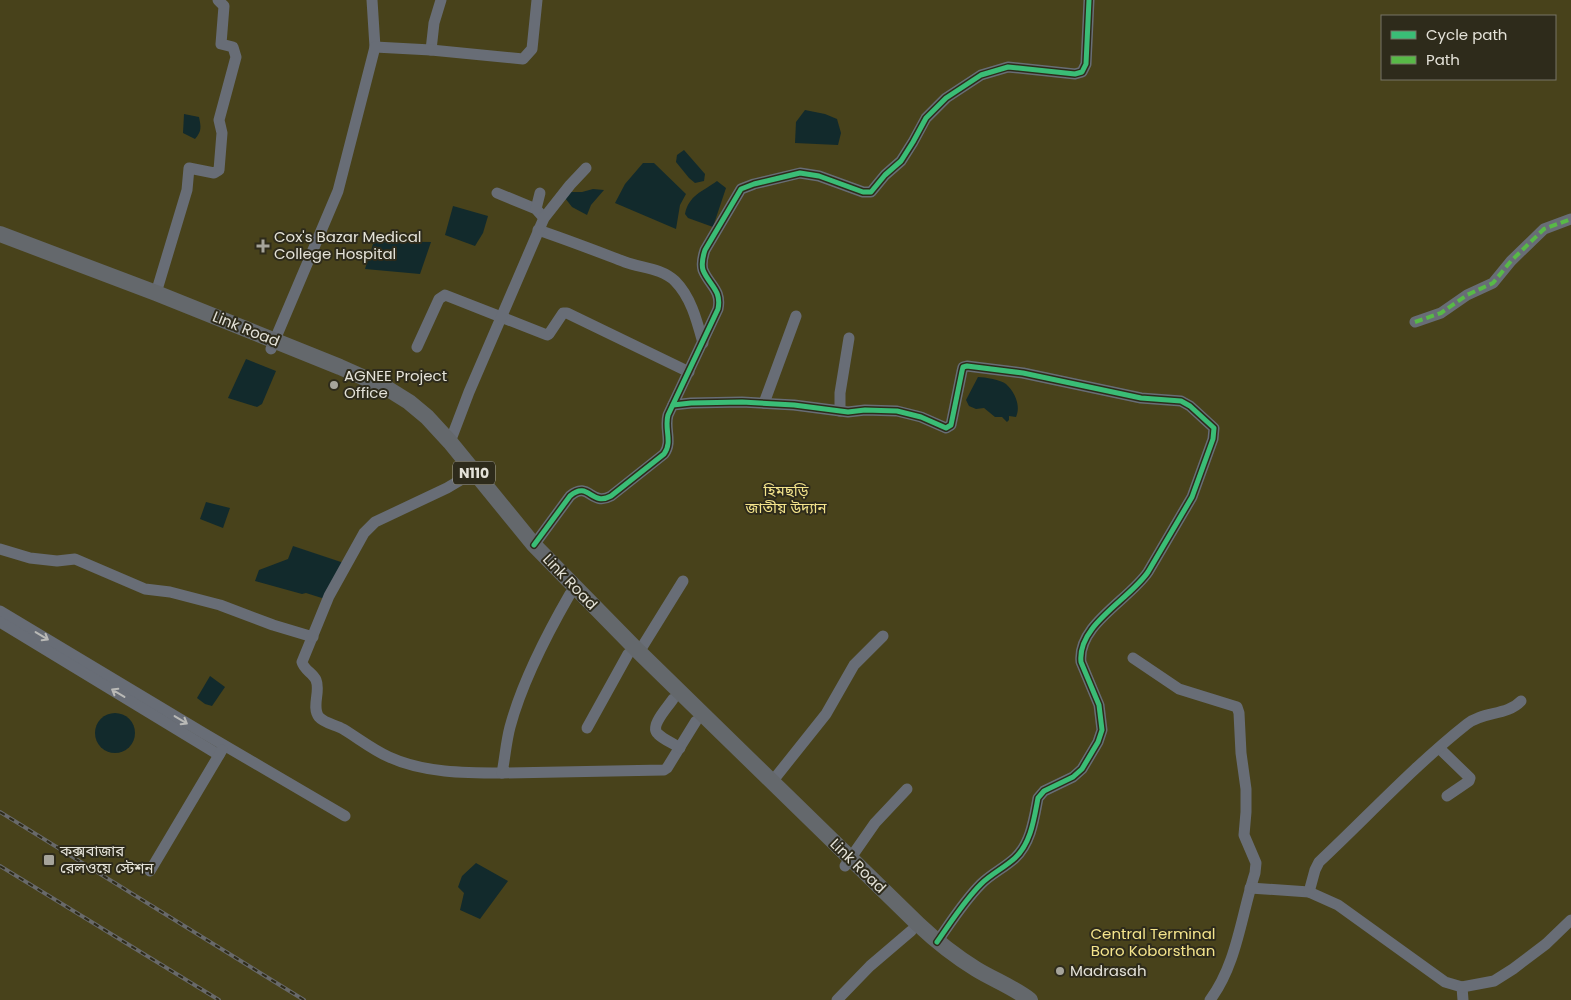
<svg xmlns="http://www.w3.org/2000/svg" width="1571" height="1000" font-family="Poppins,'Noto Sans Bengali',sans-serif">
	<rect width="100%" height="100%" fill="#343229"/>
	<!-- green -->
	<path fill="#48421b" fill-rule="evenodd" d="M0 0H1571V1000H0ZM1382 16H1555V79H1382Z"/>
	<!-- water -->
	<g fill="#122a2c">
		<polygon points="805,110 825,114 837,119 841,133 838,145 795,143 796,122"/>
		<path d="M184 114 199 117C201 127 202 131 195 139L183 133Z"/>
		<polygon points="684,150 705,174 704,181 695,183 689,178 676,162 677,155"/>
		<polygon points="643,163 654,163 686,194 680,205 676,229 615,203 625,184"/>
		<path d="M717 181 726 188 713 227 688 218 685 214C689 195 702 192 717 181Z"/>
		<polygon points="593,189 604,190 591,205 587,215 572,207 565,198 569,192 582,192"/>
		<polygon points="453,206 488,216 483,233 475,246 445,235"/>
		<polygon points="374,241 431,242 420,274 365,269"/>
		<polygon points="246,359 276,371 262,404 257,407 228,398"/>
		<path d="M978 377C985 377 1001 380 1006 384 1015 392 1021 406 1016 417L1009 416V420L1007 422 1002 417H995L984 408 976 409 969 406 966 400Z"/>
		<polygon points="206,502 230,508 223,528 200,519"/>
		<polygon points="293,546 344,563 325,599 306,593 302,594 255,581 259,570 288,559"/>
		<polygon points="210,676 225,687 212,706 205,704 197,698"/>
		<circle cx="115" cy="733" r="20"/>
		<polygon points="476,863 508,881 480,919 460,910 464,893 458,887 462,876"/>
	</g>
	<g fill="none" stroke-linecap="round" stroke-linejoin="round">
		<!-- minor -->
		<g stroke="#686d76" stroke-width="11">
			<polyline points="372,0 375,47"/>
			<polyline points="431,50 434,23 441,0"/>
			<polyline points="497,193 536,209 544,218"/>
			<polyline points="536,209 540,193"/>
			<path d="M538 230C568 240 596 251 625 262 641 268 662 268 675 281 691 297 697 321 703 343"/>
			<polyline points="156,293 187,190 189,168 214,173 219,170 222,133 219,120 236,57 233,47 221,44 224,6 218,0"/>
			<polyline points="1415,322 1441,313 1467,295 1493,283 1511,261 1544,229 1571,219"/>
			<polyline points="417,347 439,299 445,295 547,335 549,334 563,313 567,313 689,372"/>
			<polyline points="271,349 338,191 375,47 431,50 523,59 532,49 537,0"/>
			<polyline points="764,403 796,316"/>
			<path d="M673 405 691 403 742 402 794 405 848 412 865 410 897 411 921 417 946 428 951 425 962 371 963 367 967 366 1023 373 1141 398 1181 401 1190 406 1214 428 1213 439 1192 497 1148 572C1129 600 1077 625 1081 662L1099 705 1102 730 1098 742 1082 769 1073 777 1044 791 1038 798C1034 819 1031 843 1015 858 1004 868 991 874 981 884 964 901 951 922 937 942"/>
			<polyline points="840,411 840,393 849,338"/>
			<polyline points="450,442 469,392 544,218 570,185 586,168"/>
			<path d="M474 472 447 488 375 522 364 533 329 596 302 662C304 670 313 673 316 680 321 691 311 707 319 717 324 723 336 725 343 729 358 738 373 750 389 757 424 773 465 773 502 773"/>
			<path d="M534 545 570 496C589 480 591 507 611 496L664 454C673 442 664 429 668 415L718 309C722 290 709 285 703 270 701 263 703 256 705 250L741 189 754 184 800 173 819 176 863 192H871L885 175 901 161 913 142 926 118 946 98 981 75 1008 67 1075 74 1082 72 1086 64 1089 0"/>
			<polyline points="0,549 30,558 57,561 75,559 145,589 170,592 220,605 273,625 313,637"/>
			<path d="M570 594C547 634 522 682 510 727 506 742 505 758 502 773L664 770 667 768 696 721"/>
			<polyline points="0,611 205,734 345,816"/>
			<polyline points="0,622 219,755"/>
			<polyline points="639,652 683,581"/>
			<path d="M1133 658 1179 689 1237 707 1239 713 1241 753 1246 789V812L1244 835 1256 863 1255 873C1241 916 1237 964 1210 1000"/>
			<path d="M673 699C668 707 649 726 658 734 664 740 673 743 680 748"/>
			<polyline points="587,728 628,654"/>
			<polyline points="1439,748 1470,778 1469,781 1447,796"/>
			<polyline points="771,783 826,714 854,665 883,636"/>
			<polyline points="845,866 875,823 907,789"/>
			<polyline points="150,871 222,750"/>
			<polyline points="1250,888 1309,892 1338,905 1445,982 1462,987 1463,1000"/>
			<path d="M1309 892 1315 870 1319 862C1368 816 1414 766 1467 724 1483 711 1507 716 1521 701"/>
			<polyline points="1462,987 1494,981 1513,969 1546,944 1571,920"/>
			<polyline points="837,1000 870,966 911,931"/>
		</g>
		<!-- highway -->
		<path stroke="#64686c" stroke-width="16" d="M0 234 156 293 340 367 385 387 409 402 427 417 450 442 534 545 639 652 918 924C936 941 955 956 976 969 994 980 1013 987 1030 1000"/>
		<defs>
			<g id="rail">
				<polyline points="0,812 304,1000"/>
				<polyline points="0,866 219,1000"/>
			</g>
		</defs>
		<!-- rail casing -->
		<use href="#rail" stroke="#68696a" stroke-width="4"/>
		<!-- rail -->
		<use href="#rail" stroke="#2e2b1b" stroke-width="2" stroke-dasharray="5.5" stroke-linecap="butt"/>
		<!-- quiet -->
		<polyline stroke="#58b947" stroke-width="4" stroke-dasharray="8 4" stroke-linecap="butt" points="1415,322 1441,313 1467,295 1493,283 1511,261 1544,229 1571,219"/>
		<defs>
			<g id="cycleway">
				<path d="M673 405 691 403 742 402 794 405 848 412 865 410 897 411 921 417 946 428 951 425 962 371 963 367 967 366 1023 373 1141 398 1181 401 1190 406 1214 428 1213 439 1192 497 1148 572C1129 600 1077 625 1081 662L1099 705 1102 730 1098 742 1082 769 1073 777 1044 791 1038 798C1034 819 1031 843 1015 858 1004 868 991 874 981 884 964 901 951 922 937 942"/>
				<path d="M534 545 570 496C589 480 591 507 611 496L664 454C673 442 664 429 668 415L718 309C722 290 709 285 703 270 701 263 703 256 705 250L741 189 754 184 800 173 819 176 863 192H871L885 175 901 161 913 142 926 118 946 98 981 75 1008 67 1075 74 1082 72 1086 64 1089 0"/>
			</g>
		</defs>
		<!-- cycleway casing -->
		<use href="#cycleway" stroke="#2e2b1b" stroke-width="8"/>
		<!-- cycleway -->
		<use href="#cycleway" stroke="#3abd76" stroke-width="5"/>
	</g>
	<!-- one-way arrows -->
	<defs><path id="oneway-shaft" d="M-6 0H5M1.5-3L5.5 0L1.5 3" fill="none" stroke-width="1.6" stroke-linecap="round" stroke-linejoin="round" transform="scale(1.25)"/></defs>
	<g stroke="#b9b9b6">
		<use href="#oneway-shaft" transform="translate(42 636) rotate(31)"/>
		<use href="#oneway-shaft" transform="translate(118 693) rotate(-149)"/>
		<use href="#oneway-shaft" transform="translate(181 720) rotate(31)"/>
	</g>
	<!-- markers -->
	<g fill="#a6a49b" stroke="#2e2b1b" stroke-width="2">
		<path d="M260.5 238.5h5v5h5v5h-5v5h-5v-5h-5v-5h5z"/>
		<circle cx="334" cy="385" r="5"/>
		<rect x="43" y="854" width="12" height="12" rx="2.5"/>
		<circle cx="1060" cy="971" r="5"/>
	</g>
	<g text-anchor="middle" stroke-width="4" stroke-linejoin="round" paint-order="stroke">
		<!-- shield labels -->
		<rect fill="#2e2b1b" stroke="#adab9f" stroke-width="1" x="453" y="461.5" width="42" height="23" rx="4"/>
		<g font-size="14" font-weight="bold" fill="#e4e2d8">
			<text x="474" y="478">N110</text>
		</g>
		<!-- poi labels -->
		<g font-size="15" fill="#e4e2d8" stroke="#2e2b1b" text-anchor="start">
			<text x="274" y="242">Cox's Bazar Medical<tspan x="274" dy="17">College Hospital</tspan></text>
			<text x="344" y="381">AGNEE Project<tspan x="344" dy="17">Office</tspan></text>
			<text x="60" y="856">কক্সবাজার<tspan x="60" dy="17">রেলওয়ে স্টেশন</tspan></text>
			<text x="1070" y="976">Madrasah</text>
		</g>
		<!-- street labels -->
		<g font-size="15" fill="#e4e2d8" stroke="#2e2b1b">
			<text transform="translate(246 329) rotate(22)" y="5">Link Road</text>
			<text transform="translate(570 582) rotate(46)" y="5">Link Road</text>
			<text transform="translate(858 866) rotate(44)" y="5">Link Road</text>
		</g>
		<!-- park labels -->
		<g font-size="15" fill="#f4e48c" stroke="#2e2b1b">
			<text x="786" y="496">হিমছড়ি<tspan x="786" dy="17">জাতীয় উদ্যান</tspan></text>
			<text x="1153" y="939">Central Terminal<tspan x="1153" dy="17">Boro Koborsthan</tspan></text>
		</g>
	</g>
	<!-- legend -->
	<rect x="1381" y="15" width="175" height="65" fill="#2e2b1b" stroke="#777467"/>
	<rect x="1391" y="31" width="25" height="8" fill="#3abd76" stroke="#777467"/>
	<text x="1426" y="40" font-size="15" fill="#e4e2d8">Cycle path</text>
	<rect x="1391" y="56" width="25" height="8" fill="#58b947" stroke="#777467"/>
	<text x="1426" y="65" font-size="15" fill="#e4e2d8">Path</text>
</svg>
